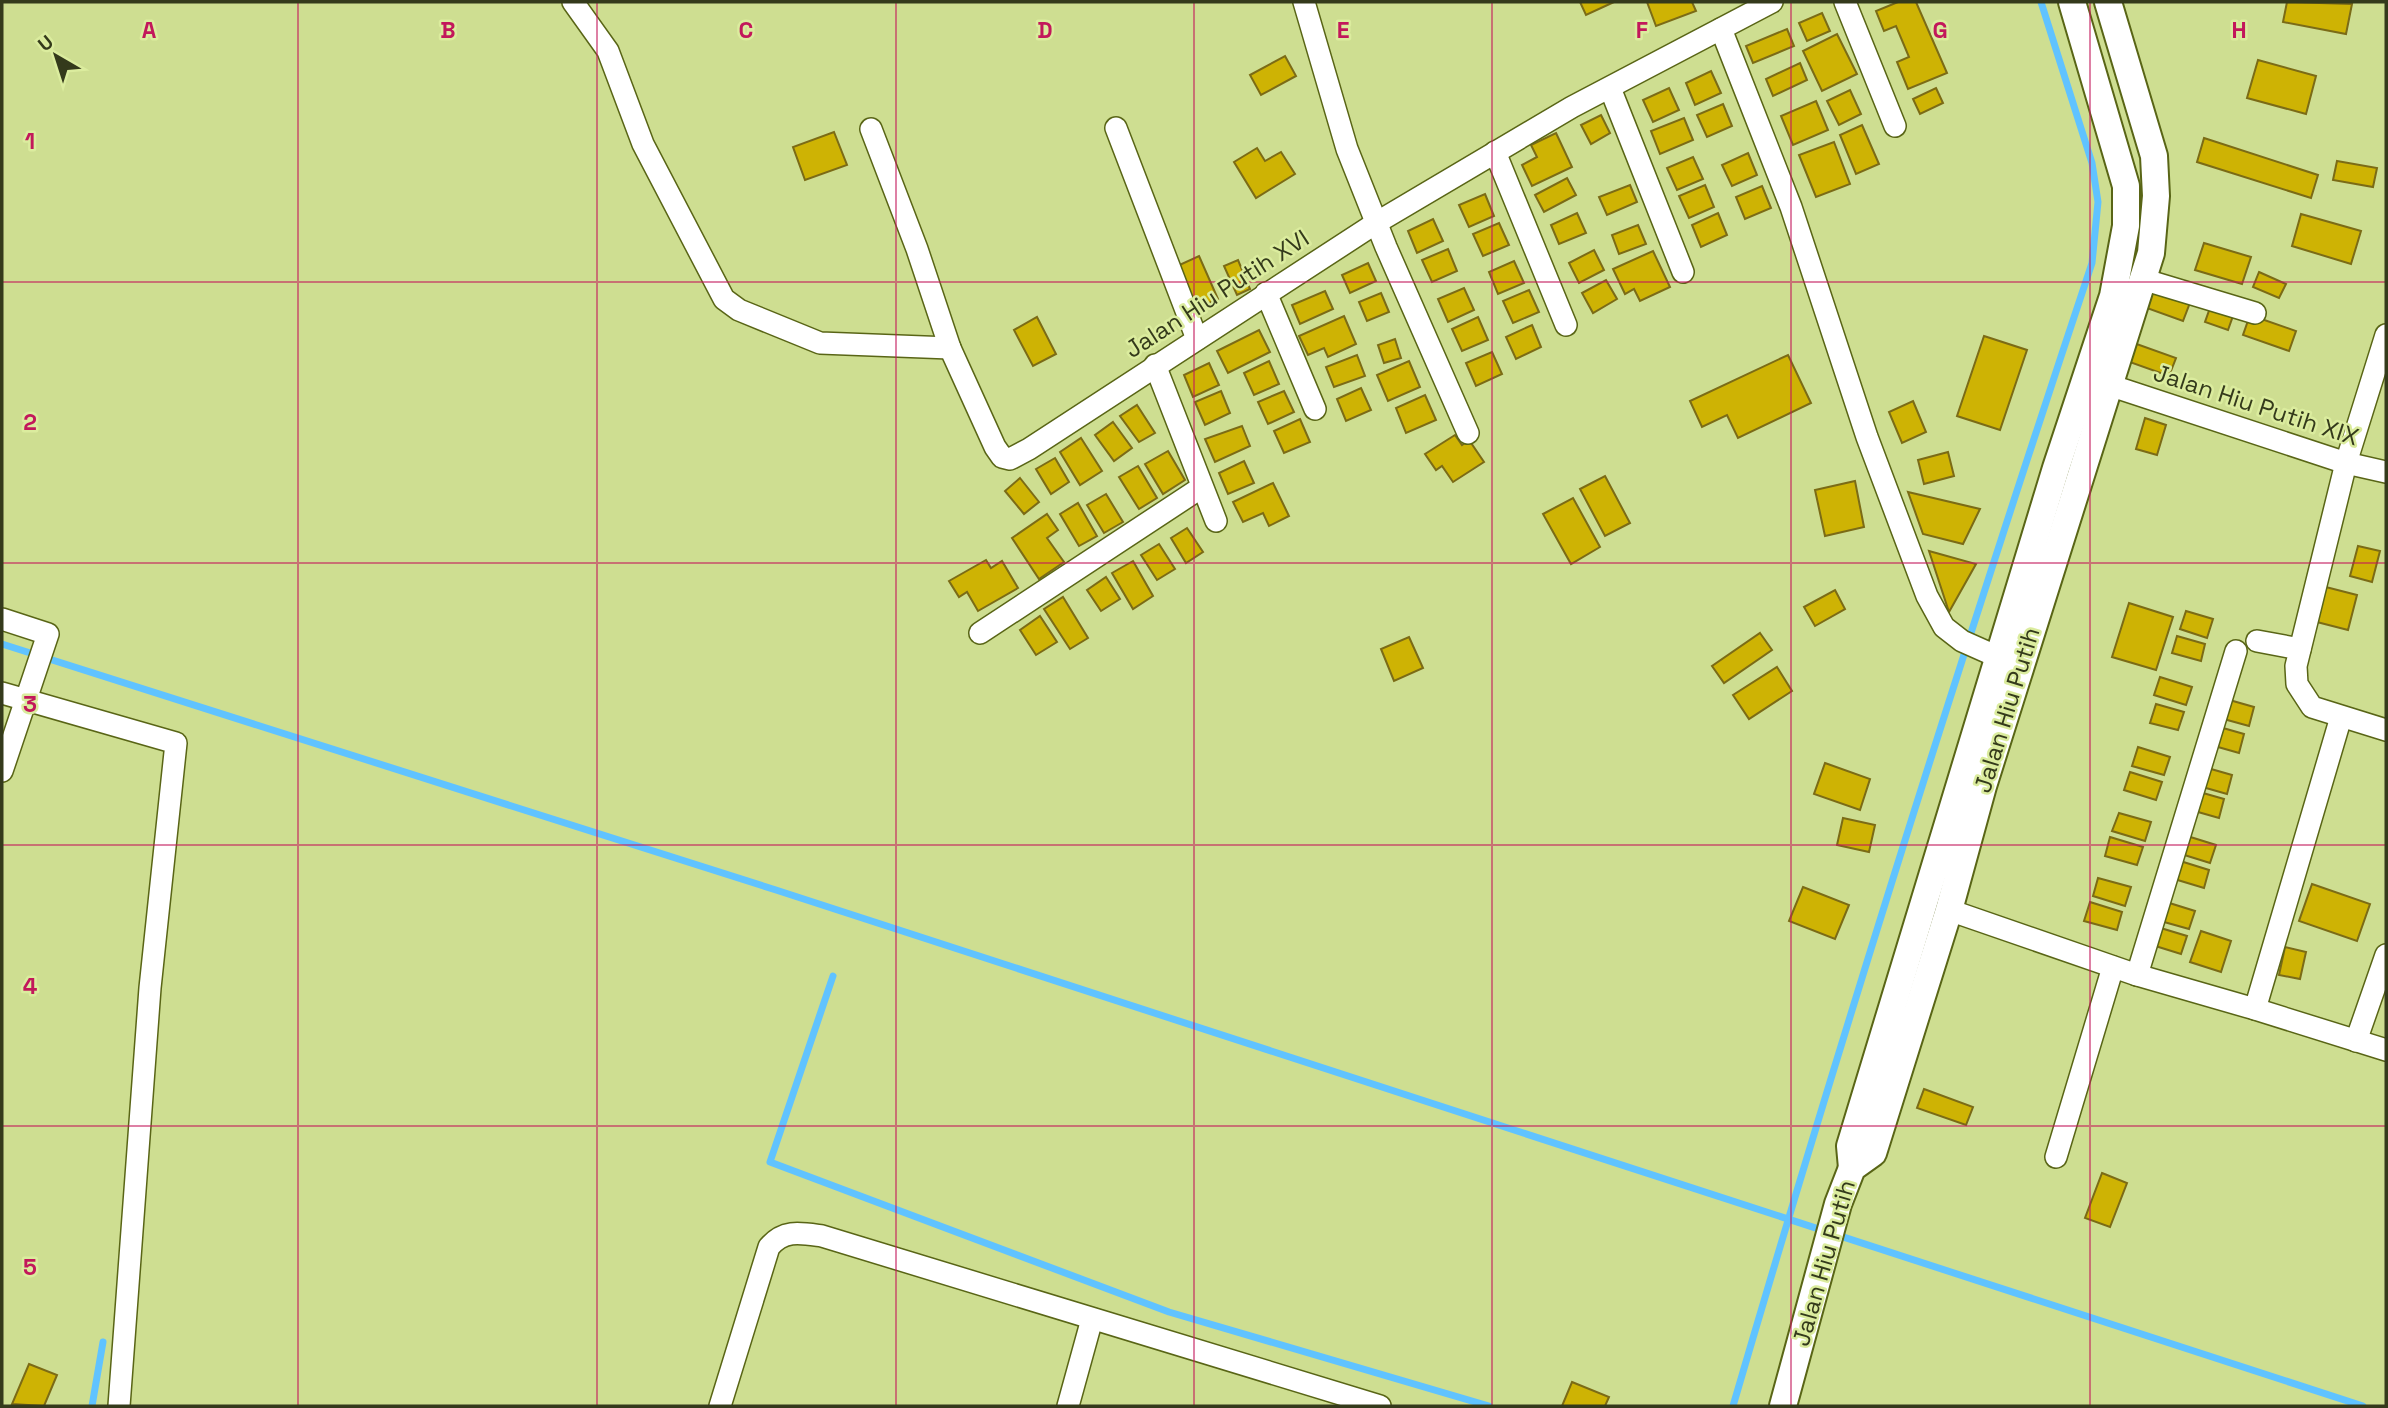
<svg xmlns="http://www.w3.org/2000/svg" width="2388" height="1408" font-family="'Space Grotesk',sans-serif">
	<rect width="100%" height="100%" fill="#cede91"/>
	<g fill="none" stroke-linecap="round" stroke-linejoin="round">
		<!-- stream -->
		<g stroke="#60c3ff" stroke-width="7">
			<polyline points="2,644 776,890 2363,1406"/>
			<polyline points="833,976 770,1162 1169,1312 1489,1406"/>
			<polyline points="92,1406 103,1342"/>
			<path d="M1733 1406C1845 1023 1966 642 2092 263L2098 202 2092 163 2041 2"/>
		</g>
	</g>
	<!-- building -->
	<g fill="#ceb304" stroke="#7b6b16" stroke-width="2">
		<polygon points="1580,2 1614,2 1586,15"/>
		<polygon points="1647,2 1692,2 1696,11 1656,26"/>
		<polygon points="1898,2 1916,2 1947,73 1908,89 1897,62 1909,57 1896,26 1884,31 1876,11"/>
		<polygon points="2287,2 2352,4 2346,34 2283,22"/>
		<polygon points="1822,13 1830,31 1807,41 1799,23"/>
		<polygon points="1787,29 1794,46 1753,63 1746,46"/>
		<polygon points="1837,34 1857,74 1822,91 1803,51"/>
		<polygon points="1285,56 1296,76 1261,95 1250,75"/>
		<polygon points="2258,60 2316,76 2306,114 2247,98"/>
		<polygon points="1800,63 1807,80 1773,96 1766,79"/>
		<polygon points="1711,71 1721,93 1695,105 1686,83"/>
		<polygon points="1669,88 1679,110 1653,122 1643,100"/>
		<polygon points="1936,88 1943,103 1920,114 1913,99"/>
		<polygon points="1850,90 1861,114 1839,125 1827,101"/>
		<polygon points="1816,101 1828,130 1793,145 1781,116"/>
		<polygon points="1723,104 1732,126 1707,137 1697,115"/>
		<polygon points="1601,115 1610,133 1591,144 1581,125"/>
		<polygon points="1684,118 1693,140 1660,154 1651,131"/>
		<polygon points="1862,125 1879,164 1856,174 1840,135"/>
		<polygon points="834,132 847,165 805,180 793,147"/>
		<polygon points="1556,133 1572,167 1532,186 1522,165 1537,157 1531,145"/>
		<polygon points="2204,138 2318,175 2311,198 2197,162"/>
		<polygon points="1834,142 1850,184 1816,197 1799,155"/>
		<polygon points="1257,148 1265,161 1281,152 1295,174 1256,198 1234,162"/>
		<polygon points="1748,153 1757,175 1732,186 1722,165"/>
		<polygon points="1693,157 1703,179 1677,190 1667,168"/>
		<polygon points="2337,161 2377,168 2373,187 2333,180"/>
		<polygon points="1567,178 1576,195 1544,212 1535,195"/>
		<polygon points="1630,185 1637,202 1607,215 1599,197"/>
		<polygon points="1705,185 1714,207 1689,218 1679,196"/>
		<polygon points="1762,186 1771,208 1745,219 1736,197"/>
		<polygon points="1485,194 1494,216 1469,227 1459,205"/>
		<polygon points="1577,213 1586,233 1559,244 1551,225"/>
		<polygon points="1718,213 1727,235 1701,247 1692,225"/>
		<polygon points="2301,214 2361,231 2351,264 2292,246"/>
		<polygon points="1433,219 1443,241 1417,253 1408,231"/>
		<polygon points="1499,223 1509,245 1483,256 1473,234"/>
		<polygon points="1638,225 1646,244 1619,254 1612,235"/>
		<polygon points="2204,243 2251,257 2242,284 2195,270"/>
		<polygon points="1448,249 1457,271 1432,282 1422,260"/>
		<polygon points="1594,250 1604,270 1579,283 1569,263"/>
		<polygon points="1653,251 1670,287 1640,301 1634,289 1625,294 1613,269"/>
		<polygon points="1199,256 1218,299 1194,310 1175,267"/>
		<polygon points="1238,260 1250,289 1237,295 1224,266"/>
		<polygon points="1514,261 1524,283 1498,294 1489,272"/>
		<polygon points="1368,263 1376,281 1350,293 1342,275"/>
		<polygon points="2259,272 2286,284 2279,298 2253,287"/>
		<polygon points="1606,280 1617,299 1593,313 1582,293"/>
		<polygon points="2153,286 2191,300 2183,321 2144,307"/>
		<polygon points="1464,288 1474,310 1448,322 1438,299"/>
		<polygon points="1529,290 1539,312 1513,323 1503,301"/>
		<polygon points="1325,291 1333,309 1300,324 1292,305"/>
		<polygon points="1381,293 1389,312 1367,321 1359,302"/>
		<polygon points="2211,305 2234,313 2228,330 2205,322"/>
		<polygon points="2250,315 2296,331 2289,351 2243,335"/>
		<polygon points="1344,316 1356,344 1328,357 1324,348 1308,355 1299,336"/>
		<polygon points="1037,317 1056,354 1033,366 1014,330"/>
		<polygon points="1478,317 1488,340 1462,351 1452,329"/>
		<polygon points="1532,325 1541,347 1516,359 1506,337"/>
		<polygon points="1259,330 1270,352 1228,373 1217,351"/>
		<polygon points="1984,336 2027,350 2000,430 1957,416"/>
		<polygon points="1395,339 1401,358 1384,363 1378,345"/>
		<polygon points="2131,342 2176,358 2169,376 2124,360"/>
		<polygon points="1492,352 1502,374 1476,386 1466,363"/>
		<polygon points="1357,355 1365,376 1334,387 1326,367"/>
		<polygon points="1788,355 1811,403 1738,438 1727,415 1702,427 1690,401"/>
		<polygon points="1269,361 1279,384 1254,395 1244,373"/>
		<polygon points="1409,361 1420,387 1388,401 1377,375"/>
		<polygon points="1209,363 1219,385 1193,397 1184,375"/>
		<polygon points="1361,388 1371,410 1346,421 1337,399"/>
		<polygon points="1221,391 1230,413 1205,425 1195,402"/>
		<polygon points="1284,391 1294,412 1268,424 1258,402"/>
		<polygon points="1425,395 1436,420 1406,433 1396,408"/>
		<polygon points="1913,401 1926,432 1902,443 1889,412"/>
		<polygon points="1137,405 1155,433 1139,442 1120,416"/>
		<polygon points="2145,418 2166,425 2157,455 2136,449"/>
		<polygon points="1300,419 1310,442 1284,453 1274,431"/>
		<polygon points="1113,422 1132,448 1114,461 1095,435"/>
		<polygon points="1242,426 1250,446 1215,462 1205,439"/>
		<polygon points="1455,435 1462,445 1469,440 1484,462 1453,482 1442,466 1436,470 1425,454"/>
		<polygon points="1081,438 1102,471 1080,485 1060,452"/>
		<polygon points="1168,451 1185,480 1163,494 1145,464"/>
		<polygon points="1948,452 1954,476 1924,484 1918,460"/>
		<polygon points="1055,458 1069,482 1051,494 1036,469"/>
		<polygon points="1244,461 1254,483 1228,494 1219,473"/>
		<polygon points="1138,466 1157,498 1139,509 1119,477"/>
		<polygon points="1605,476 1630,523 1605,536 1580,489"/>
		<polygon points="1020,478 1039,502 1024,514 1005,491"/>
		<polygon points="1855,481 1864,527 1825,536 1815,490"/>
		<polygon points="1273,483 1289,516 1269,526 1263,513 1243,522 1233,502"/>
		<polygon points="1908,492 1980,509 1963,544 1923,534"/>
		<polygon points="1106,494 1123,522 1104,533 1087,505"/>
		<polygon points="1573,498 1600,547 1571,564 1543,514"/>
		<polygon points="1078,503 1097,536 1079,546 1060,514"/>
		<polygon points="1047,514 1058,530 1047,538 1064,562 1039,579 1012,538"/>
		<polygon points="1187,528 1203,552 1186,563 1171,538"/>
		<polygon points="1159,544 1175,569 1157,580 1141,555"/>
		<polygon points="2358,546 2380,551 2372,582 2350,576"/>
		<polygon points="1929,551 1976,564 1949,612"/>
		<polygon points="986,560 991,568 1002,561 1018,588 978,611 967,592 959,597 949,581"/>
		<polygon points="1133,561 1153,596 1133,609 1112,573"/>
		<polygon points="1106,577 1120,599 1101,611 1087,590"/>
		<polygon points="2318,585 2357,595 2348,630 2309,620"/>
		<polygon points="1835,590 1845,609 1815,626 1804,607"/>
		<polygon points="1063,597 1088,638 1070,649 1044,609"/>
		<polygon points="2129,603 2173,617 2156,670 2112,657"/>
		<polygon points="2186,611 2213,619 2207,638 2180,629"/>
		<polygon points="1040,616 1057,642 1036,655 1020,630"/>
		<polygon points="1760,633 1772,650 1724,683 1712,666"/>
		<polygon points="2177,636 2205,644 2201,661 2172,653"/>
		<polygon points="1409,637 1423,668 1394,681 1381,649"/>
		<polygon points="1777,667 1792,691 1749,719 1733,695"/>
		<polygon points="2160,677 2192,687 2186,705 2154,695"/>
		<polygon points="2226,699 2254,707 2249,726 2220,718"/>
		<polygon points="2156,704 2184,712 2178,730 2150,723"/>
		<polygon points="2216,726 2244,734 2239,753 2211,745"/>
		<polygon points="2138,747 2170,757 2164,775 2132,766"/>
		<polygon points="1825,763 1870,779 1860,810 1814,794"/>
		<polygon points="2204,767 2232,775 2227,794 2199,786"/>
		<polygon points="2130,772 2162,782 2156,800 2124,790"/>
		<polygon points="2196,791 2224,799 2219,818 2191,810"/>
		<polygon points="2119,813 2151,822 2145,841 2112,831"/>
		<polygon points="1843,818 1875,825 1869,852 1837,845"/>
		<polygon points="2184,835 2216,845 2210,863 2178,853"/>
		<polygon points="2110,837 2143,847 2137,865 2105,856"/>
		<polygon points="2177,860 2209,870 2204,888 2171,878"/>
		<polygon points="2098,878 2131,887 2125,906 2093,896"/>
		<polygon points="2312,884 2370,904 2357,941 2299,921"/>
		<polygon points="1803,887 1849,905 1835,939 1789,921"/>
		<polygon points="2163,901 2195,911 2189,929 2157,920"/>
		<polygon points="2090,902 2122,912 2117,930 2084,921"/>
		<polygon points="2154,926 2187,936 2181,954 2149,944"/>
		<polygon points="2201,931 2231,941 2221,972 2190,962"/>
		<polygon points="2285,947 2306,952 2300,979 2279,975"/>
		<polygon points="1924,1089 1973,1107 1966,1125 1917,1108"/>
		<polygon points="2102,1173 2127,1183 2110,1227 2085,1218"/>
		<polygon points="29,1364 57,1375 44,1406 12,1404"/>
		<polygon points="1572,1382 1609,1397 1605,1406 1562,1406"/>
	</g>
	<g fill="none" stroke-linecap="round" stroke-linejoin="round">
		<defs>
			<g id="minor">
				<polyline points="573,2 608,51 643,144 724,299 739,310 820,343 950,348"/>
				<polyline points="1304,2 1347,149 1386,247 1468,433"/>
				<polyline points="1845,2 1895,126"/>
				<polyline points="1721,29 1791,207 1867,437 1927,596 1944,627 1962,641 1998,657"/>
				<polyline points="1610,88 1683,272"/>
				<polyline points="1116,128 1197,339"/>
				<polyline points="871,129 917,249 950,348 995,447 1002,457 1010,459 1029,449 1376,223 1572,107 1772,2"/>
				<polyline points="1495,152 1566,325"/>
				<polyline points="2142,279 2255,313"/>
				<polyline points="1266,293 1315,409"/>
				<polyline points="2386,335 2346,463 2296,666 2297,684 2312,707 2386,730"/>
				<polyline points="1155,365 1216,521"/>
				<polyline points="2109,385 2346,463 2386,472"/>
				<polyline points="2,619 48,634 2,771"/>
				<polyline points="980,633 1202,487"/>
				<polyline points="2257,641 2300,649"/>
				<polyline points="2,693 176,743 150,988 119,1406"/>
				<polyline points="1949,910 2137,975 2255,1009 2386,1050"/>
				<polyline points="2137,975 2236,651"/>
				<polyline points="2255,1009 2341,717"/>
				<polyline points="2356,1041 2386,955"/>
				<polyline points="2056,1157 2113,967"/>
				<path d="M720 1406 769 1247C784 1229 801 1233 822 1236L1380 1406"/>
				<polyline points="1068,1406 1092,1319"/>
			</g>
			<g id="tertiary">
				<polyline points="1852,1168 1850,1146 2056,468 2113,296 2126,226 2126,186 2072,2"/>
				<polyline points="1783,1406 1838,1204 1852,1168 1873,1153 1878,1137 1949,910 1983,786 2151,253 2156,196 2154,156 2108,2"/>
			</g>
		</defs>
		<!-- minor casing -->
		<use href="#minor" stroke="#596516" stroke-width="24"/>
		<!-- tertiary casing -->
		<use href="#tertiary" stroke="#596516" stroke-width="30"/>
		<!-- minor -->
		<use href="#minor" stroke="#fff" stroke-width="21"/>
		<!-- tertiary -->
		<use href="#tertiary" stroke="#fff" stroke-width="26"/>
	</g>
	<!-- grid -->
	<path fill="none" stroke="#c2185b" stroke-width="2" stroke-opacity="0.55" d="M298 2V1406M597 2V1406M896 2V1406M1194 2V1406M1492 2V1406M1791 2V1406M2090 2V1406M2 282H2386M2 563H2386M2 845H2386M2 1126H2386"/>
	<g text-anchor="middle" stroke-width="5" stroke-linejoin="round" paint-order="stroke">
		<!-- street labels -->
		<g font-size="24" fill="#343a1b" stroke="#dbec9e">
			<text transform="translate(1217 294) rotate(-33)" y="8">Jalan Hiu Putih XVI</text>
			<text transform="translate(2256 405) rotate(18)" y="8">Jalan Hiu Putih XIX</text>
			<text transform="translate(2007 710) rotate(-73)" y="8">Jalan Hiu Putih</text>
			<text transform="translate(1824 1263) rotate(-74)" y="8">Jalan Hiu Putih</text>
		</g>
	</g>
	<g font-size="23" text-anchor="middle" font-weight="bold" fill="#c2185b" stroke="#dbec9e" stroke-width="5" stroke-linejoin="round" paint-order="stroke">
		<text x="149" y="38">A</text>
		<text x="448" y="38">B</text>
		<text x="746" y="38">C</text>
		<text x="1045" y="38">D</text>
		<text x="1343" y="38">E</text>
		<text x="1642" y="38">F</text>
		<text x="1940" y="38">G</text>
		<text x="2239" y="38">H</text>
		<text x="30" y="149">1</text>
		<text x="30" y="430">2</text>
		<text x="30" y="712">3</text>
		<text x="30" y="994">4</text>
		<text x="30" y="1275">5</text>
	</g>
	<!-- border -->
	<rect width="2388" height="1408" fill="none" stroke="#343a1b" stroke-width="7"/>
	<!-- north arrow -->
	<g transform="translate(56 56) rotate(321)" stroke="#dbec9e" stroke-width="5" paint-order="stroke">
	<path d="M0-5L12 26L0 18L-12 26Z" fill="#343a1b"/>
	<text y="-10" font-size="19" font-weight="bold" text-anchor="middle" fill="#343a1b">U</text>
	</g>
</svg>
